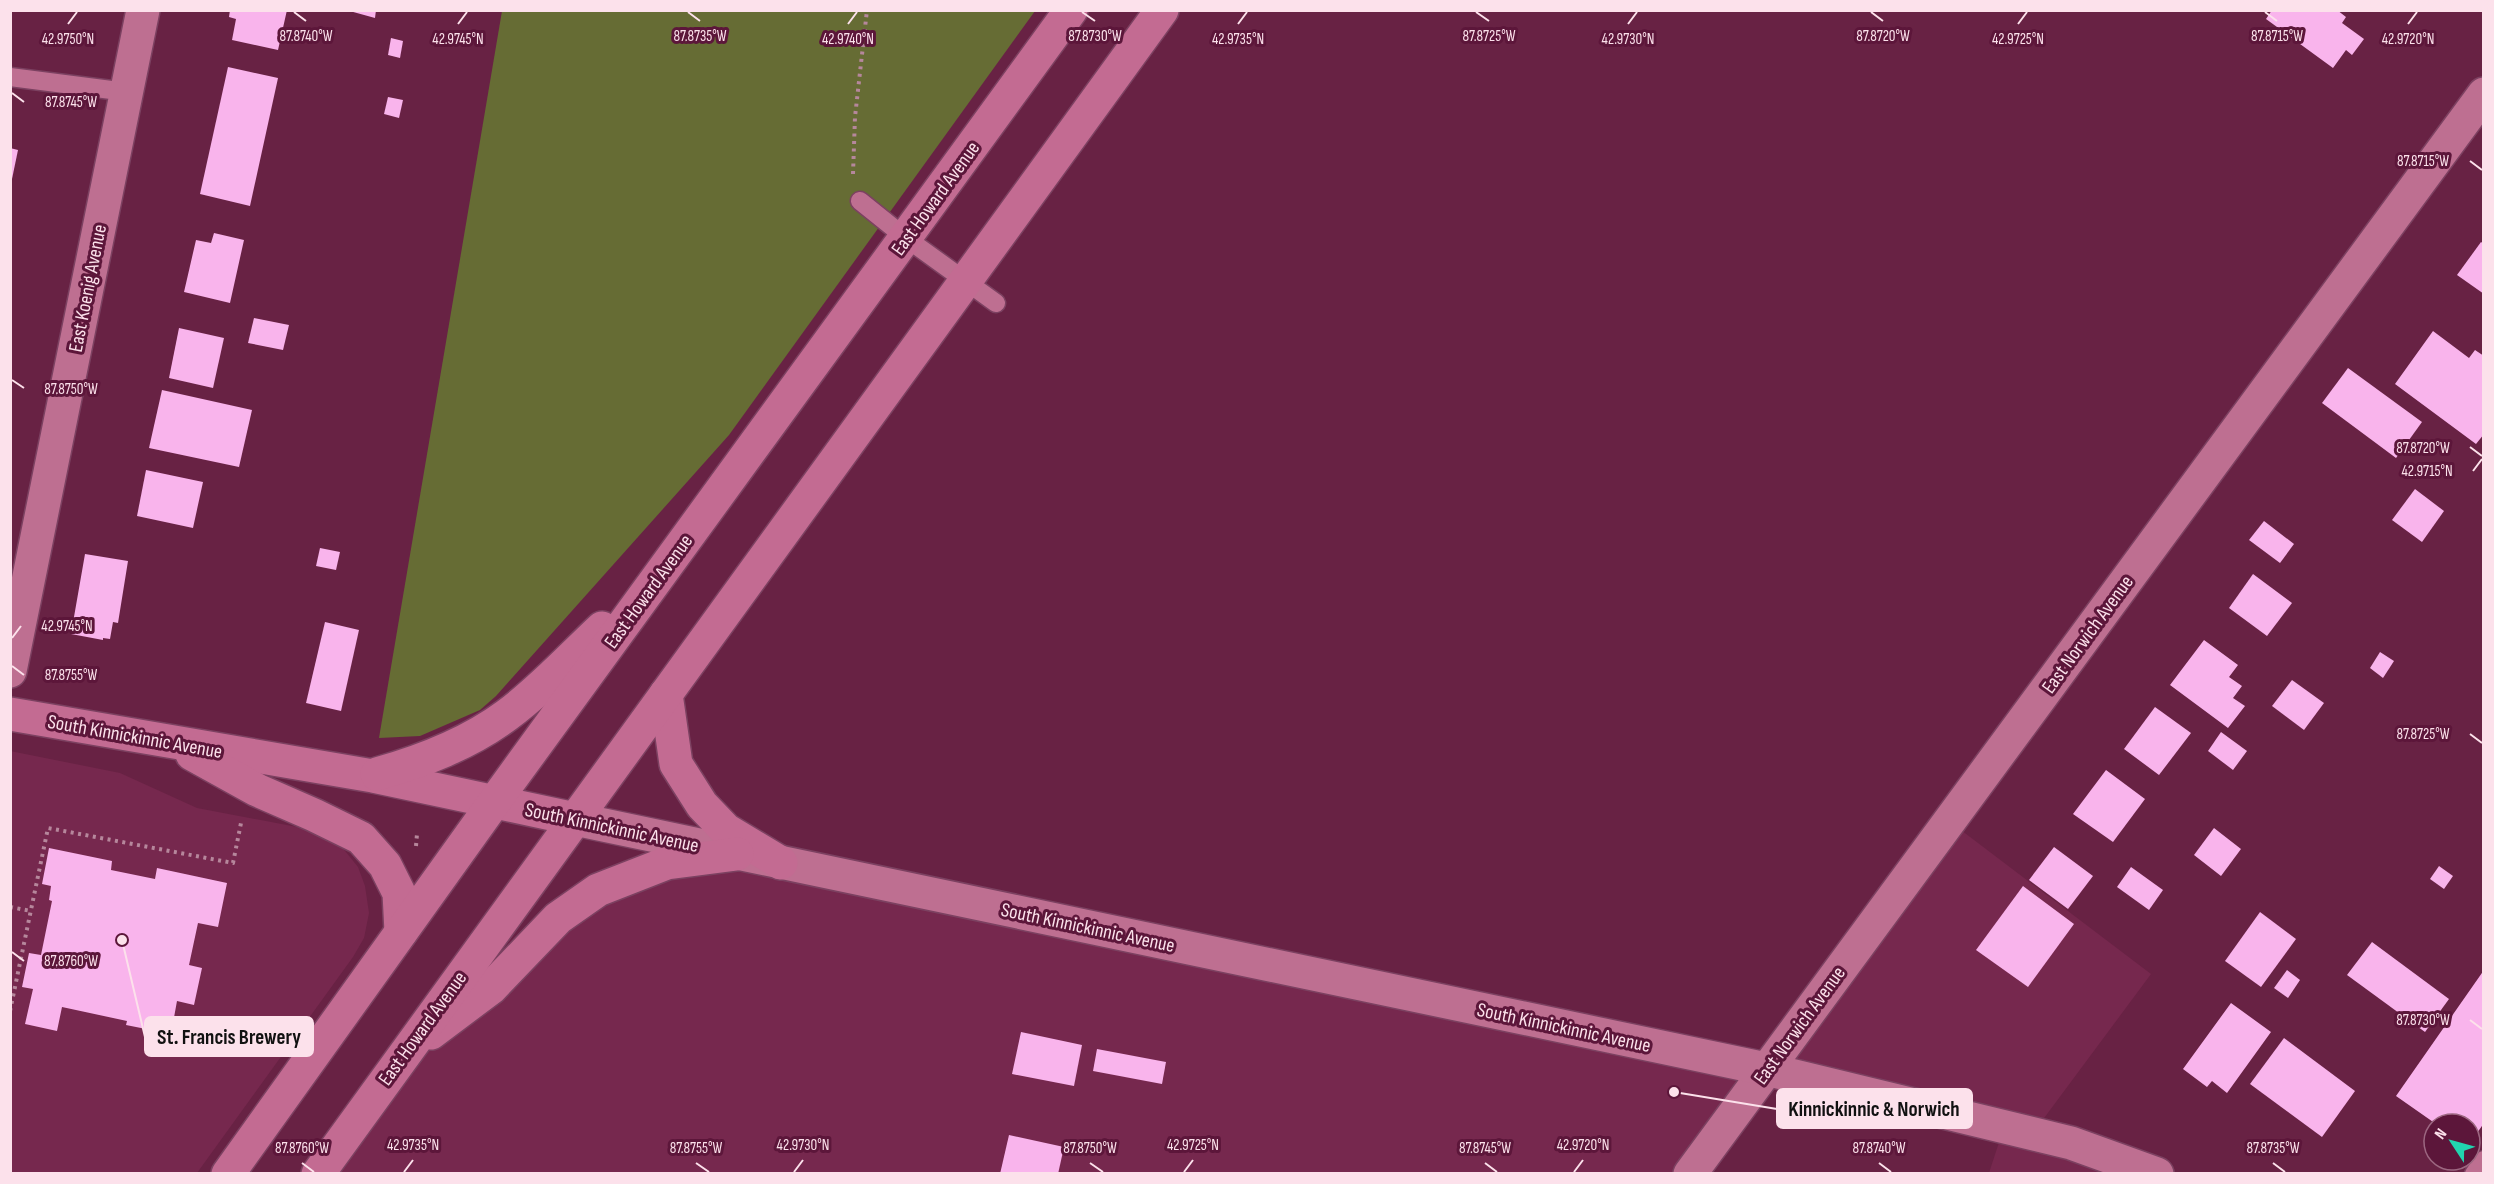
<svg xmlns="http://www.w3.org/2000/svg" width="2494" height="1184" font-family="'Sofia Sans Condensed',sans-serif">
	<rect width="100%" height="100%" fill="#682244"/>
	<!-- built -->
	<g fill="#76284e">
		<polygon points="10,751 120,773 197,808 313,830 341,846 358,867 365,886 369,913 364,938 353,957 197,1173 11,1173"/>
		<polygon points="1949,821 2151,974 2033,1133 2157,1173 1989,1173 2004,1127 1767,1069 1690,1173 318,1174 371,1098 558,918 737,854 1766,1069"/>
	</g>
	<!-- green -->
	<polygon fill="#666c34" points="502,11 1035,11 729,435 496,696 480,710 420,736 379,738"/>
	<!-- building -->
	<g fill="#f9b4ec">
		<polygon points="230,10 287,10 278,50 232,40 236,19 229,17"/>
		<polygon points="346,10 376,10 375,18"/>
		<polygon points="2272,10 2337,10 2346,17 2342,23 2364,39 2352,55 2346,50 2333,68 2266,19"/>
		<polygon points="391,38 403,41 400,58 388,55"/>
		<polygon points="228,67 278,78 250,206 200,194"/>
		<polygon points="388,97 403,100 399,118 384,114"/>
		<polygon points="10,148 18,150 12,179 10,179"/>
		<polygon points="214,233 244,240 230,303 184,292 196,240 211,243"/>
		<polygon points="2481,242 2484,244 2484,294 2457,275"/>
		<polygon points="254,318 289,325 283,350 248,343"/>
		<polygon points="179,328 224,338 213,388 169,378"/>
		<polygon points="2433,331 2469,358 2475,350 2484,356 2484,434 2476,444 2395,384"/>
		<polygon points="2348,368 2422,422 2396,458 2322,403"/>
		<polygon points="162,390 252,410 239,467 149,448"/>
		<polygon points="146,470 203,482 193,528 137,516"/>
		<polygon points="2415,489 2444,511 2422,542 2392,520"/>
		<polygon points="2264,521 2294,544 2280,563 2249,540"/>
		<polygon points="320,548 340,552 336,570 316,566"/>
		<polygon points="85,554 128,561 118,623 113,622 110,639 103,638 103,640 71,634"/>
		<polygon points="2253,574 2292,603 2267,636 2229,608"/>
		<polygon points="325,622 359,630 341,711 306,703"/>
		<polygon points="2204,640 2238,665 2229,677 2242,686 2233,698 2245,706 2228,728 2170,685"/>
		<polygon points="2380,652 2394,661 2383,678 2370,668"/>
		<polygon points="2292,680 2324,703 2304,730 2272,706"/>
		<polygon points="2155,707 2191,733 2159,775 2124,749"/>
		<polygon points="2221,732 2247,751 2233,770 2208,751"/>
		<polygon points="2106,770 2145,799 2113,842 2073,814"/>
		<polygon points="2214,828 2241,849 2221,876 2194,855"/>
		<polygon points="2054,847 2093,876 2068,909 2029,880"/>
		<polygon points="49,848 112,861 111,870 155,879 157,868 227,883 218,927 198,923 189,965 202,968 194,1005 177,1001 171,1034 126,1025 127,1021 62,1007 57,1031 25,1024 33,989 22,987 29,953 41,955 52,901 49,900 51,886 42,884"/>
		<polygon points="2439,866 2453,876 2444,889 2430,879"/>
		<polygon points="2131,867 2163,890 2149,910 2117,887"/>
		<polygon points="2023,886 2074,924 2028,987 1976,950"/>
		<polygon points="2260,912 2296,939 2261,987 2225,961"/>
		<polygon points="2372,942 2449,999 2425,1032 2347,975"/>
		<polygon points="2287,970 2300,980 2288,998 2274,988"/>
		<polygon points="2484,970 2484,1123 2470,1143 2470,1124 2436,1124 2396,1096"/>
		<polygon points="2231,1003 2271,1032 2227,1093 2212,1081 2207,1087 2183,1069"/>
		<polygon points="1021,1032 1082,1045 1074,1086 1012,1074"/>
		<polygon points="2284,1038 2355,1091 2322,1137 2250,1084"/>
		<polygon points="1097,1049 1166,1062 1162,1084 1093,1071"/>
		<polygon points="1009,1135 1064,1147 1058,1174 1000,1174"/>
	</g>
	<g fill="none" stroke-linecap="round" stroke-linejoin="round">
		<defs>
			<g id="service">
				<polyline points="10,77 127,92"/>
				<polyline points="860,201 906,238 996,303"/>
				<polyline points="2474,1174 2484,1160"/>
			</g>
			<g id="minor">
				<polyline points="10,671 143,10"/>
				<polyline points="1690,1174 2484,94"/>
			</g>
			<polyline id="tertiary" points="575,819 1766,1069 2071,1143 2157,1174"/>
			<g id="secondary">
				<polyline points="666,694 676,764 702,805 726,830 781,863"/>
				<polyline points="10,714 373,776 575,819"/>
				<polyline points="192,754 257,790 314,815 361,838 385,865 399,893 401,932"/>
				<path d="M377 774C423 761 468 744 507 715 541 690 571 657 602 628"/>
				<polyline points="431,1033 491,988 558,918 598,890 667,863 737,854"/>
				<polyline points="228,1174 495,801 1071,10"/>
				<polyline points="318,1174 1162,10"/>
			</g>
		</defs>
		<!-- service casing -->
		<use href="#service" stroke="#7c4161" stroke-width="21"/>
		<!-- minor casing -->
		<use href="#minor" stroke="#7c4161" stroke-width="36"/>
		<!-- tertiary casing -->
		<use href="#tertiary" stroke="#7c4161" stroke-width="36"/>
		<!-- secondary casing -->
		<use href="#secondary" stroke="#7c4161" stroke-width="36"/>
		<!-- path -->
		<g stroke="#b6879c" stroke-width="4" stroke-dasharray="3 4.5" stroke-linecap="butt">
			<polyline points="853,174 855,117 867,10"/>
			<polyline points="416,846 417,834"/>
			<polyline points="10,907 31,911"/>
			<polyline points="10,1011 48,828 233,863 241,823"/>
		</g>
		<!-- service -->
		<use href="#service" stroke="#be6f91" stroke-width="18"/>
		<!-- minor -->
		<use href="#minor" stroke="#be6f91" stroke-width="33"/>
		<!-- tertiary -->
		<use href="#tertiary" stroke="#be6f91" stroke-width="33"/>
		<!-- secondary -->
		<use href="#secondary" stroke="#c36b92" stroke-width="33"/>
	</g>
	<!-- ticks -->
	<path fill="none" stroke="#fce1eb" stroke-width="2" d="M294 12 306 21M688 12 700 21M1082 12 1095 21M1476 12 1489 21M1871 12 1883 21M2265 12 2277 21M68 24 77 12M458 24 467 12M848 24 857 12M1238 24 1247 12M1628 24 1637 12M2018 24 2027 12M2408 24 2417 12M12 93 24 102M2470 161 2482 170M12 380 24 388M2470 447 2482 456M2473 471 2482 459M12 638 21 626M12 666 24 675M2470 734 2482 743M12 952 24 961M2470 1020 2482 1029M302 1163 314 1172M696 1163 709 1172M1090 1163 1103 1172M1485 1163 1497 1172M1879 1163 1891 1172M2273 1163 2285 1172M404 1172 413 1160M794 1172 803 1160M1184 1172 1193 1160M1574 1172 1583 1160"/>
	<g text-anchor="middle" stroke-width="6" stroke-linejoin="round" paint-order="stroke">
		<!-- street labels -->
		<g font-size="20" fill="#fce1eb" stroke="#5c163a">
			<text transform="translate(935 198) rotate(-54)" y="7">East Howard Avenue</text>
			<text transform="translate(87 288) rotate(-79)" y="7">East Koenig Avenue</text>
			<text transform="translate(648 591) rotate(-54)" y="7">East Howard Avenue</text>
			<text transform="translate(2087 634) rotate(-54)" y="7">East Norwich Avenue</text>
			<text transform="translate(135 736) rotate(10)" y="7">South Kinnickinnic Avenue</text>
			<text transform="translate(612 827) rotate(12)" y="7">South Kinnickinnic Avenue</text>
			<text transform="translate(1088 927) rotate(12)" y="7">South Kinnickinnic Avenue</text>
			<text transform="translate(1799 1025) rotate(-54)" y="7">East Norwich Avenue</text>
			<text transform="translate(1564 1027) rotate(12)" y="7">South Kinnickinnic Avenue</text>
			<text transform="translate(422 1028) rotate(-54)" y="7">East Howard Avenue</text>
		</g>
	</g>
	<g font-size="15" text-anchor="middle" fill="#fce1eb" stroke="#5c163a" stroke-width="6" stroke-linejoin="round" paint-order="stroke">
		<text x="1883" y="41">87.8720°W</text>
		<text x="306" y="41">87.8740°W</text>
		<text x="700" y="41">87.8735°W</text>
		<text x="1095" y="41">87.8730°W</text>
		<text x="1489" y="41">87.8725°W</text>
		<text x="2277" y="41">87.8715°W</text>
		<text x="2408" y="44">42.9720°N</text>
		<text x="68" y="44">42.9750°N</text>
		<text x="458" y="44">42.9745°N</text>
		<text x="848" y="44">42.9740°N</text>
		<text x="1238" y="44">42.9735°N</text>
		<text x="1628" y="44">42.9730°N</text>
		<text x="2018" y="44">42.9725°N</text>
		<text x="71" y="107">87.8745°W</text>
		<text x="2423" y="166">87.8715°W</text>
		<text x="71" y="394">87.8750°W</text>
		<text x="2423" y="453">87.8720°W</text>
		<text x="2427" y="476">42.9715°N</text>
		<text x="67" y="631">42.9745°N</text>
		<text x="71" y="680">87.8755°W</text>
		<text x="2423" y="739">87.8725°W</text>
		<text x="71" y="966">87.8760°W</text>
		<text x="2423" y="1025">87.8730°W</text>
		<text x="413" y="1150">42.9735°N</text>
		<text x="803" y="1150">42.9730°N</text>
		<text x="1193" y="1150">42.9725°N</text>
		<text x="1583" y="1150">42.9720°N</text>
		<text x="302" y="1153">87.8760°W</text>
		<text x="696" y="1153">87.8755°W</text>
		<text x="1090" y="1153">87.8750°W</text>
		<text x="1485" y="1153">87.8745°W</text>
		<text x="1879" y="1153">87.8740°W</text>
		<text x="2273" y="1153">87.8735°W</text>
	</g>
	<!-- callouts -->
	<path fill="none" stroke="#fce1eb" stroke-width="2" d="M122 940L145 1037M1674 1092L1777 1109"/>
	<g fill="#fce1eb" stroke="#5c163a" stroke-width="2">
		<circle cx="122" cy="940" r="6"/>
		<circle cx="1674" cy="1092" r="6"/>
	</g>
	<g fill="#fce1eb" stroke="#fce1eb" stroke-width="2">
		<rect x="145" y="1017" width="168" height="39" rx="6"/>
		<rect x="1777" y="1089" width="195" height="39" rx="6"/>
	</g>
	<g font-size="21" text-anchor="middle" font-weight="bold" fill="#111">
		<text x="229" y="1044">St. Francis Brewery</text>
		<text x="1874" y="1116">Kinnickinnic &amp; Norwich</text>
	</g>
	<!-- border -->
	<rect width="2494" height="1184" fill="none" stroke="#fce1eb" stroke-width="24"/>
	<!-- north arrow -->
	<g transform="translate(2452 1142) rotate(306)"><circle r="28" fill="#5c163a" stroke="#9c6781" stroke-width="1.5"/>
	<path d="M0-4.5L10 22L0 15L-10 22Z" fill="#21d5af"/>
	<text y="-9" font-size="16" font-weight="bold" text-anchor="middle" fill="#fce1eb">N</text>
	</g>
</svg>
